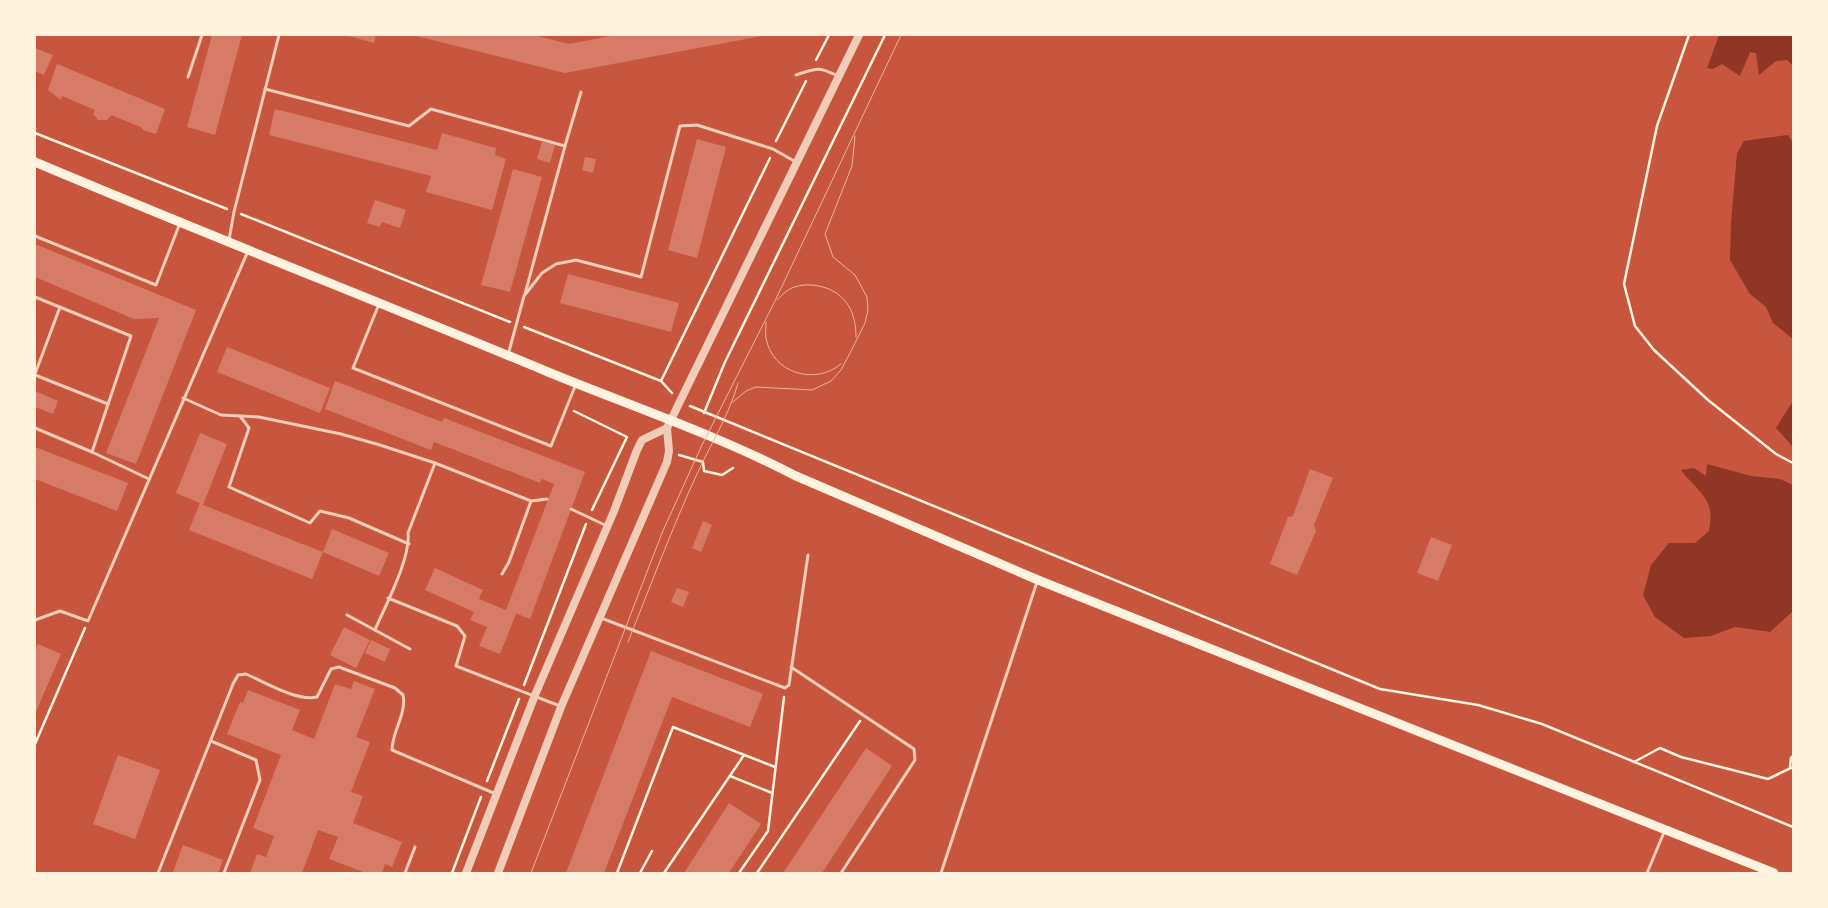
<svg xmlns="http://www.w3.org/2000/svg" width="1828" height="908" font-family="'PT Serif',serif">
	<rect width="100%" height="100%" fill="#c8553d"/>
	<!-- water -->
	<g fill="#8f3625">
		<polygon points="1719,35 1793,35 1793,66 1787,60 1776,61 1759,75 1756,53 1750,52 1740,76 1722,64 1713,69 1707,68"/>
		<polygon points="1788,135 1793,143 1793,339 1773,323 1766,307 1750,294 1730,260 1731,222 1737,153 1744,141"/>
		<polygon points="1793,401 1793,447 1776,428"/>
		<path d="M1707 464 1751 476 1780 479 1793 485V611L1770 632 1735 627 1711 636 1684 638 1655 617 1643 595 1651 565 1669 543H1695L1709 531C1710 524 1711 516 1710 510 1707 494 1690 483 1681 470L1694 468 1706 476Z"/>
	</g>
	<!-- building -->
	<g fill="#d67c66">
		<polygon points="212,35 242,35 215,135 187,127"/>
		<polygon points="345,35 376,35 374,43"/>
		<polygon points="412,35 534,35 569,44 616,35 762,36 565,73"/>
		<polygon points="35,48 53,55 44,75 35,71"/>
		<polygon points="57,64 165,109 156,134 143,130 141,127 111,115 107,120 98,120 93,114 95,110 62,96 61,100 48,90"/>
		<polygon points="275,109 437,150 442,133 496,148 495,155 506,159 492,210 426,192 431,176 269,135"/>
		<polygon points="697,139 726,147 697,258 668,250"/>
		<polygon points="542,142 555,145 550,163 537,159"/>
		<polygon points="585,157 596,159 593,173 582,170"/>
		<polygon points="513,169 542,177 510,292 481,285"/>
		<polygon points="375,200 406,210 400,228 382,222 380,227 367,223"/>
		<polygon points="35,244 196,310 136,464 106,453 159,318 134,319 35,277"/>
		<polygon points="568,274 679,303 671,332 560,303"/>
		<polygon points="227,347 330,388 320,413 217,372"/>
		<polygon points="335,381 442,422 444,418 585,472 530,619 510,611 516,614 500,654 479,646 487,627 470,620 474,612 425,590 435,568 483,590 479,599 506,610 554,484 542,479 540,483 434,442 431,450 325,409"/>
		<polygon points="35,391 58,401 53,414 35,407"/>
		<polygon points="200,433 227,444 203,505 323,552 312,579 189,530 200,503 176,493"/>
		<polygon points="35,447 128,483 117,511 35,479"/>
		<polygon points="1310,469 1333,478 1314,525 1316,531 1297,575 1270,564 1288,517 1293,516"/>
		<polygon points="703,521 712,525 701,552 692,548"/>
		<polygon points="332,529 389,553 379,576 323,552"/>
		<polygon points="1431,537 1452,545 1438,581 1417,573"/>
		<polygon points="677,588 689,592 683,607 671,602"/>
		<polygon points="344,627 370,640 356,668 330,655"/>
		<polygon points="371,640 390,649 385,662 365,653"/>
		<polygon points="38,644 61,654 35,714 35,650"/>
		<polygon points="651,651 763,694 750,727 672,697 604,873 566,873"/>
		<polygon points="354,681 375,689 356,737 370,742 351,792 363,796 353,823 402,842 392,867 385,864 382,873 366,873 329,859 338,837 318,830 302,873 250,873 257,854 266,857 274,836 253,828 281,755 227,734 240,702 243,703 248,690 300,710 292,730 314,739 335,684 351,689"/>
		<polygon points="866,748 892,766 822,873 783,873"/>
		<polygon points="118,755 160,770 135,839 93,824"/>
		<polygon points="729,803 761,824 729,873 684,873"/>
		<polygon points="183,845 223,860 218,873 177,873 173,872"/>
	</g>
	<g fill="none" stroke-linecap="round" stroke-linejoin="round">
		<!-- path -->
		<g stroke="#fff3e0" stroke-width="2.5">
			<polyline points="1689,35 1657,126 1624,284 1635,326 1654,350 1708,400 1776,454 1793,463"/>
			<polyline points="816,60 829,35"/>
			<polyline points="35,133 227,209"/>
			<polyline points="776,141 806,81"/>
			<polyline points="241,214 510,322"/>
			<polyline points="524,327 661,381"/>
			<polyline points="672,393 661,381 770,158"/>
			<polyline points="690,406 1380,689 1478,705 1542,724 1793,827"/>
			<polyline points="574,411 627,437 592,510"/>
			<polyline points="704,413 725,362 885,35"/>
			<polyline points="679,455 703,462 704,471 722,475 733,468"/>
			<polyline points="524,685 586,524"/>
			<polyline points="35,744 85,628"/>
			<polyline points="1634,762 1660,748 1681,757 1768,779 1793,767"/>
			<polyline points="1790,767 1791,758 1793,756"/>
			<polyline points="730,776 772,793"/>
			<polyline points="487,781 519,699"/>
			<polyline points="452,873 481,797"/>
			<polyline points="617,873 673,727 775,767"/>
			<polyline points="640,873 652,851"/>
			<polyline points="664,873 744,755"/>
			<polyline points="739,873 768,831 784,697"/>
			<polyline points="757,873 860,721"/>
		</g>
		<!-- service -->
		<g stroke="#f1ccb7" stroke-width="3">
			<path d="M796 75C817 68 818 66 838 76"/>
			<polyline points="188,77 202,35"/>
			<polyline points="265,89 409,126 431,109 565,146"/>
			<polyline points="35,236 156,285 180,223"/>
			<polyline points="229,240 234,212 279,35"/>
			<polyline points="525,294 565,146 581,92"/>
			<polyline points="35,297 131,336 92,452 35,428"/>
			<polyline points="379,304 353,368 551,446 576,384"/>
			<polyline points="508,355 524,296 542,273 556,264 576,260 641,277 680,126 697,125 773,149 796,162"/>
			<polyline points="35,374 60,307"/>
			<polyline points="35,375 108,404"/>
			<polyline points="183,398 221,415 259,417 341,434 380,445 435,463 531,501 509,562 502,574"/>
			<polyline points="240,416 249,428 229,487 310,523 320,511 349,518 409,544"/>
			<polyline points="92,452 149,479"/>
			<polyline points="531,501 547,499"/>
			<polyline points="571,509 607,526"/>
			<polyline points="388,598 457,626 465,636 456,666 560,706"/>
			<polyline points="347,615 410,649"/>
			<polyline points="601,618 785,688 789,685 808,555"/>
			<polyline points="35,620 60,611 88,621 248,251"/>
			<path d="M375 630C385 606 411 558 408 533L435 463"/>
			<polyline points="791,667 914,749 915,760 841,873"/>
			<polyline points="211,741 256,760 260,780 224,873"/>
			<path d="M158 873 233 684 238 675 246 674C264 682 298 702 317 697L331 669 339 667 395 688 403 695C407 713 392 732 392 750L496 794"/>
			<polyline points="405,873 415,847"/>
			<polyline points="941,873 1037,582"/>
			<polyline points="1647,873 1665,830"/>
		</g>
		<!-- tertiary -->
		<g stroke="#f1ccb7" stroke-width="8">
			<polyline points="466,873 535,695 614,511 637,450 642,440 667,428"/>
			<polyline points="498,873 561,707 667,462 669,451 667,428 859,35"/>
		</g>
		<!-- secondary -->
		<path stroke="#fff3e0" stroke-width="9" d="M35 162C205 234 377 301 548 372 631 406 717 435 796 476L1038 580 1774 873"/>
		<!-- tram -->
		<g stroke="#e9b49f" stroke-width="1">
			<path d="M777 300C781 296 787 290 792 288 802 284 812 284 823 287 847 294 856 313 856 337"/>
			<path d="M766 322C766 327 765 333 766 338 772 373 815 386 841 364"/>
			<polyline points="733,402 746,391 756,387 812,390 831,381 841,370 849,355 865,323 868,310 867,297 855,275 833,257 825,234 852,166 855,136"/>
			<path d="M628 642C650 587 671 531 696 476 710 445 729 416 738 383"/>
			<polyline points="531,873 662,533 702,445 775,301 901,35"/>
		</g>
	</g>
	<!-- border -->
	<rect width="1828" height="908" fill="none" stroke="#fff3e0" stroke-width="72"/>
</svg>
